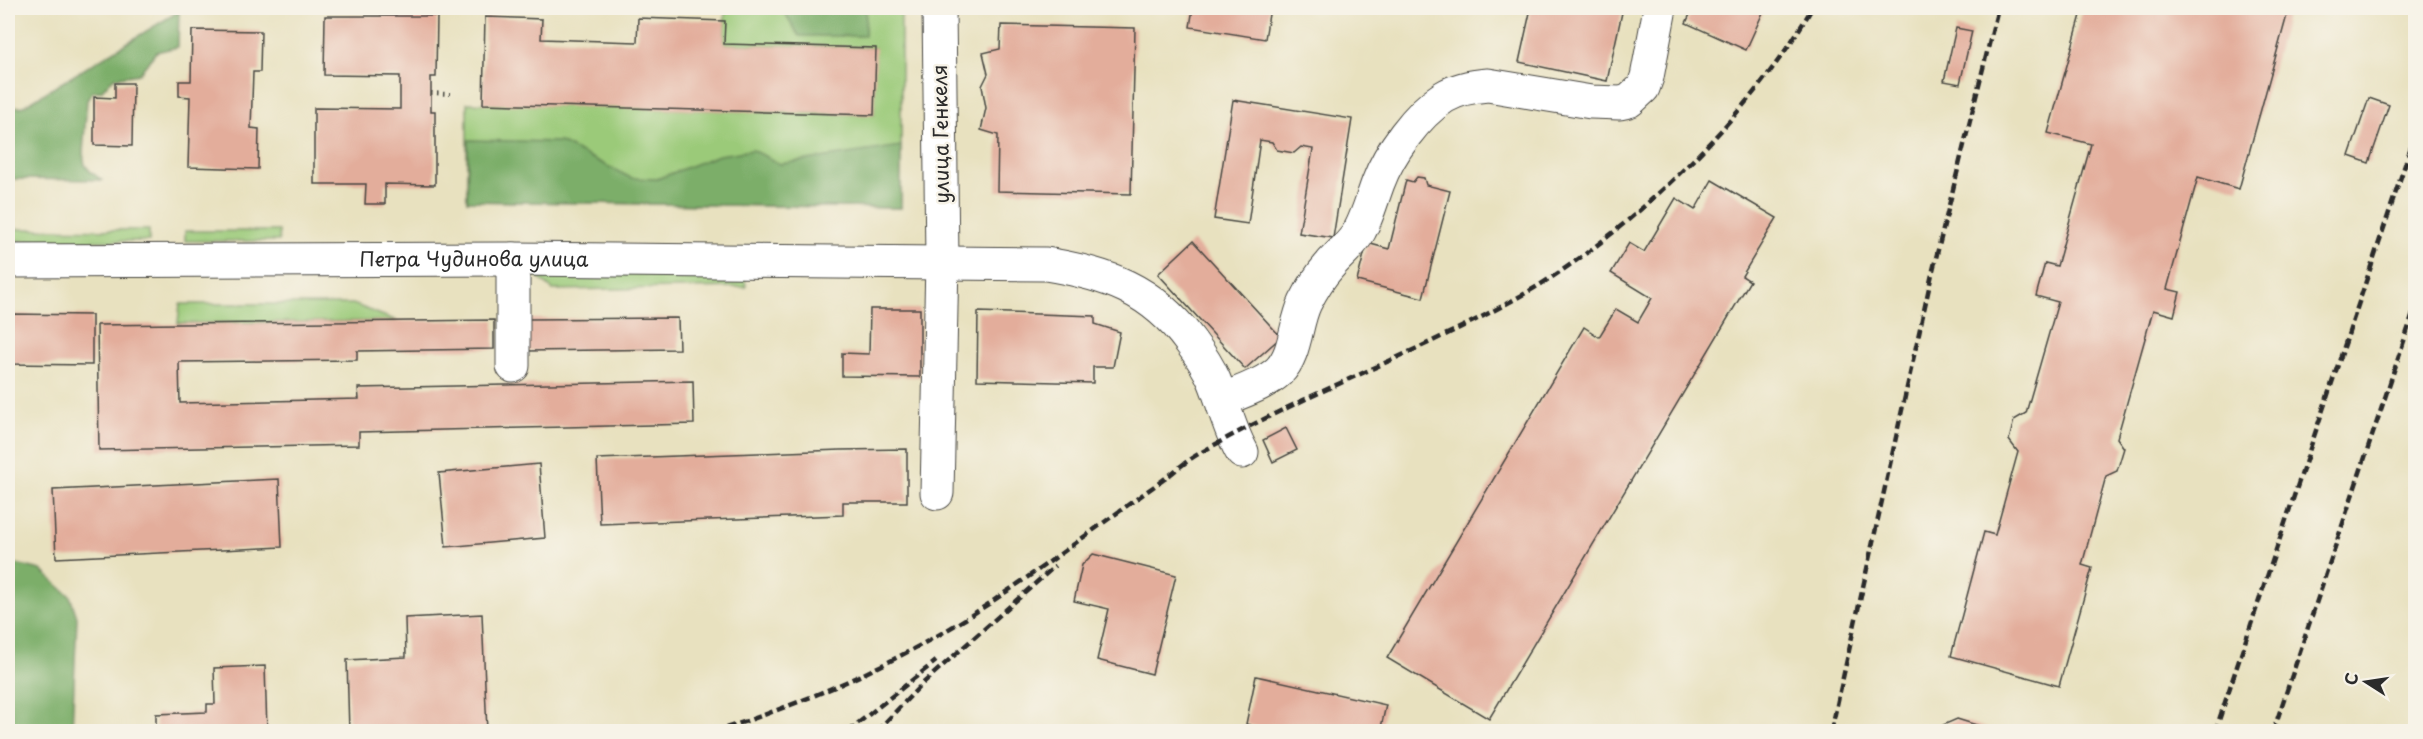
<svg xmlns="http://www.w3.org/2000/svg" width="2423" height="739" font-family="'Playpen Sans',sans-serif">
	<rect width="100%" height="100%" fill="#f7f3e8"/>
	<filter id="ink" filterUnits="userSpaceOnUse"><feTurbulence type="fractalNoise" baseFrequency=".0167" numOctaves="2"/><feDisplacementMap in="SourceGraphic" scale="12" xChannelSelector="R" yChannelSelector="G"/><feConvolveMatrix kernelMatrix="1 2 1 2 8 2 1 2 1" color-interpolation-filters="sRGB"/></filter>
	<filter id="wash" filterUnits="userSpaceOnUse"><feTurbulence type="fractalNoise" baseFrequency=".008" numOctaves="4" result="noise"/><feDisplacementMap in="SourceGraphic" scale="24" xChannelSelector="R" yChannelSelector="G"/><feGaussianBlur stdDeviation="1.35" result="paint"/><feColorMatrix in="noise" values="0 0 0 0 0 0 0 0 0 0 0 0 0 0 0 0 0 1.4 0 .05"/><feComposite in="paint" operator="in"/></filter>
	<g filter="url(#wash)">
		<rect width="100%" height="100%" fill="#e8e1bf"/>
		<!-- green -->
		<g fill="#9bca79" stroke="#637a52" stroke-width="1.5">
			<polygon points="725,8 901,8 901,208 467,201 467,103 874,115 875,48 724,44"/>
			<polygon points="8,229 149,230 149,241 8,241"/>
			<rect x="185" y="231" width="94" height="10"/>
			<polygon points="744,270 746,287 553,290 534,274"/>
			<polygon points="180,304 353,304 397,321 178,323"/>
		</g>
		<!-- forest -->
		<g fill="#7cae69" stroke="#546c4a" stroke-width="1.5">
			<polygon points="782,8 866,8 865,36 799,36"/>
			<polygon points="179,11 178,47 156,52 139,74 114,78 101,91 92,92 87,100 83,153 85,165 91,172 102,180 8,179 8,107 22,107"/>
			<polygon points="468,140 560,142 631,178 657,179 719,155 753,150 780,164 901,146 901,208 467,201"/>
			<polygon points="8,562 41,570 70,596 77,617 72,731 8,731"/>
		</g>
		<g id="blocks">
			<!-- building -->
			<g fill="#e3ad9b">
				<polygon points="1193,8 1270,8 1265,39 1190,27"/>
				<polygon points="1531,8 1623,8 1607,81 1519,62"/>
				<polygon points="1693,8 1765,8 1746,50 1686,23"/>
				<polygon points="2083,8 2289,8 2239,189 2198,177 2167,289 2180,292 2174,316 2153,310 2117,438 2124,448 2117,471 2106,476 2082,565 2092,568 2059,686 1951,656 1984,532 1995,535 2018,452 2009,440 2014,420 2026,413 2058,302 2036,296 2045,263 2057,266 2091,144 2048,133"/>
				<polygon points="325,16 437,16 436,77 431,77 431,111 435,111 435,185 385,184 385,204 365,204 366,184 314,184 314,108 400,109 400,76 324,75"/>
				<polygon points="485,17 542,19 541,39 637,42 638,18 725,21 724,44 876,48 874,115 483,104"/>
				<polygon points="1001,25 1135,28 1131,194 997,191 998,135 981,130 986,108 982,86 988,74 983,53 1000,49"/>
				<polygon points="1956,28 1972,31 1960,84 1944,81"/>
				<polygon points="192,30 261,31 260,72 253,72 251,128 259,129 258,169 188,167 190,97 179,96 179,81 191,81"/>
				<polygon points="115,83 133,83 132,146 94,145 94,97 115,98"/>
				<polygon points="2369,98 2389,105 2369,163 2349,156"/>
				<polygon points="1233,100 1352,119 1333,238 1299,233 1313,149 1301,147 1294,153 1277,150 1272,142 1260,140 1248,224 1214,219"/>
				<polygon points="1417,177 1424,178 1426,185 1450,191 1423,298 1357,281 1367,243 1389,249 1406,180 1413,182"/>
				<polygon points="1712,180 1777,218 1742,276 1750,281 1489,719 1387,658 1584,327 1599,337 1616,309 1638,322 1652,298 1611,273 1629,243 1644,252 1676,198 1695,210"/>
				<polygon points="1193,241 1281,337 1245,369 1158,274"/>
				<polygon points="870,309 920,309 920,377 842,376 842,353 869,354"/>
				<polygon points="978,312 1095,316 1095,324 1120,332 1113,367 1093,367 1093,383 977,380"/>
				<polygon points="8,314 92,315 92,365 8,364"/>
				<polygon points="678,318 679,349 526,351 526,319"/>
				<polygon points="494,320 494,349 357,351 357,360 179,362 180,403 359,399 358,388 693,381 694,424 359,432 359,445 99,450 97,325"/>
				<polygon points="1286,428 1297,450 1273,462 1263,440"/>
				<polygon points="907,449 907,502 843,502 843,515 600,524 597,459 840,450"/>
				<polygon points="539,464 545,538 446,547 439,473"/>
				<polygon points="279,479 282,547 56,558 53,490"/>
				<polygon points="1093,554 1176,575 1152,674 1097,660 1109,609 1074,601 1082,565"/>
				<polygon points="482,614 487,732 349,732 347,660 406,657 405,618"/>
				<polygon points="265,666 267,732 156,732 156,714 207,712 207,704 215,704 214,668"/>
				<polygon points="1256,676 1386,705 1380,732 1273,732 1246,724"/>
				<polygon points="1957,719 1996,731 1996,732 1937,732 1943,725"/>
			</g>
		</g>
	</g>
	<g filter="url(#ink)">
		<use href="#blocks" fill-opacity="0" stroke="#474641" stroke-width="1.5"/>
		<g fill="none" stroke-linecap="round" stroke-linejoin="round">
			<defs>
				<g id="minor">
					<path id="s1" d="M8 261 513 259 1046 264C1107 274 1152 289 1190 341 1199 353 1208 366 1214 380 1224 404 1229 429 1242 452"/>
					<polyline points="513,366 513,259"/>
					<path d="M1222 400C1240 392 1264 385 1279 371 1296 354 1295 324 1305 303 1312 289 1320 276 1330 265 1340 253 1353 244 1360 230 1368 215 1372 199 1378 183 1389 153 1417 114 1444 97 1457 89 1473 86 1488 85L1591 102 1620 103 1629 101 1643 88 1647 77 1660 8"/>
					<polyline points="937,493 942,261 939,8"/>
				</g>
			</defs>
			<!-- minor casing -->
			<use href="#minor" stroke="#474641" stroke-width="35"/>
			<!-- path -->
			<polyline stroke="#474641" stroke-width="4" stroke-dasharray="1.5 4.5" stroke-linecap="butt" points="431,93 450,94"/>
			<!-- minor -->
			<use href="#minor" stroke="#fff" stroke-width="33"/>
			<!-- rail -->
			<g stroke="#2b2b2b" stroke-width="4.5" stroke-dasharray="9 4.5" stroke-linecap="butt">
				<path d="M713 732C815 700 916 655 1003 594 1055 559 1105 521 1156 485 1171 475 1184 462 1200 453 1306 392 1424 352 1531 290 1633 230 1754 111 1812 8"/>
				<polyline points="847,732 936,661"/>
				<polyline points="876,732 922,684 1055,566"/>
				<polyline points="1831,732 1932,274 1998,8"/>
				<polyline points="2215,732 2416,132"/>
				<polyline points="2273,732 2416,305"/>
			</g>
		</g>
	</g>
	<g text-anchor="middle" stroke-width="5" stroke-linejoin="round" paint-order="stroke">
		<!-- street labels -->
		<g font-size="20" fill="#2b2b2b" stroke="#f7f3e8">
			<text transform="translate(941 134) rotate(-91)" y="7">улица Генкеля</text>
			<text dy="7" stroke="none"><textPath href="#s1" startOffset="466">Петра Чудинова улица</textPath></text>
		</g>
	</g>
	<!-- margin -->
	<rect width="2423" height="739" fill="none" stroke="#f7f3e8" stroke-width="30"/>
	<!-- north arrow -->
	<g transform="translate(2366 682) rotate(282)" stroke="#f7f3e8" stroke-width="4.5" paint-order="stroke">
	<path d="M0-4.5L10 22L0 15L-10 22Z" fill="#2b2b2b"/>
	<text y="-9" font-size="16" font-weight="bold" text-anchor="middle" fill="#2b2b2b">С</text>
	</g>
</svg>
